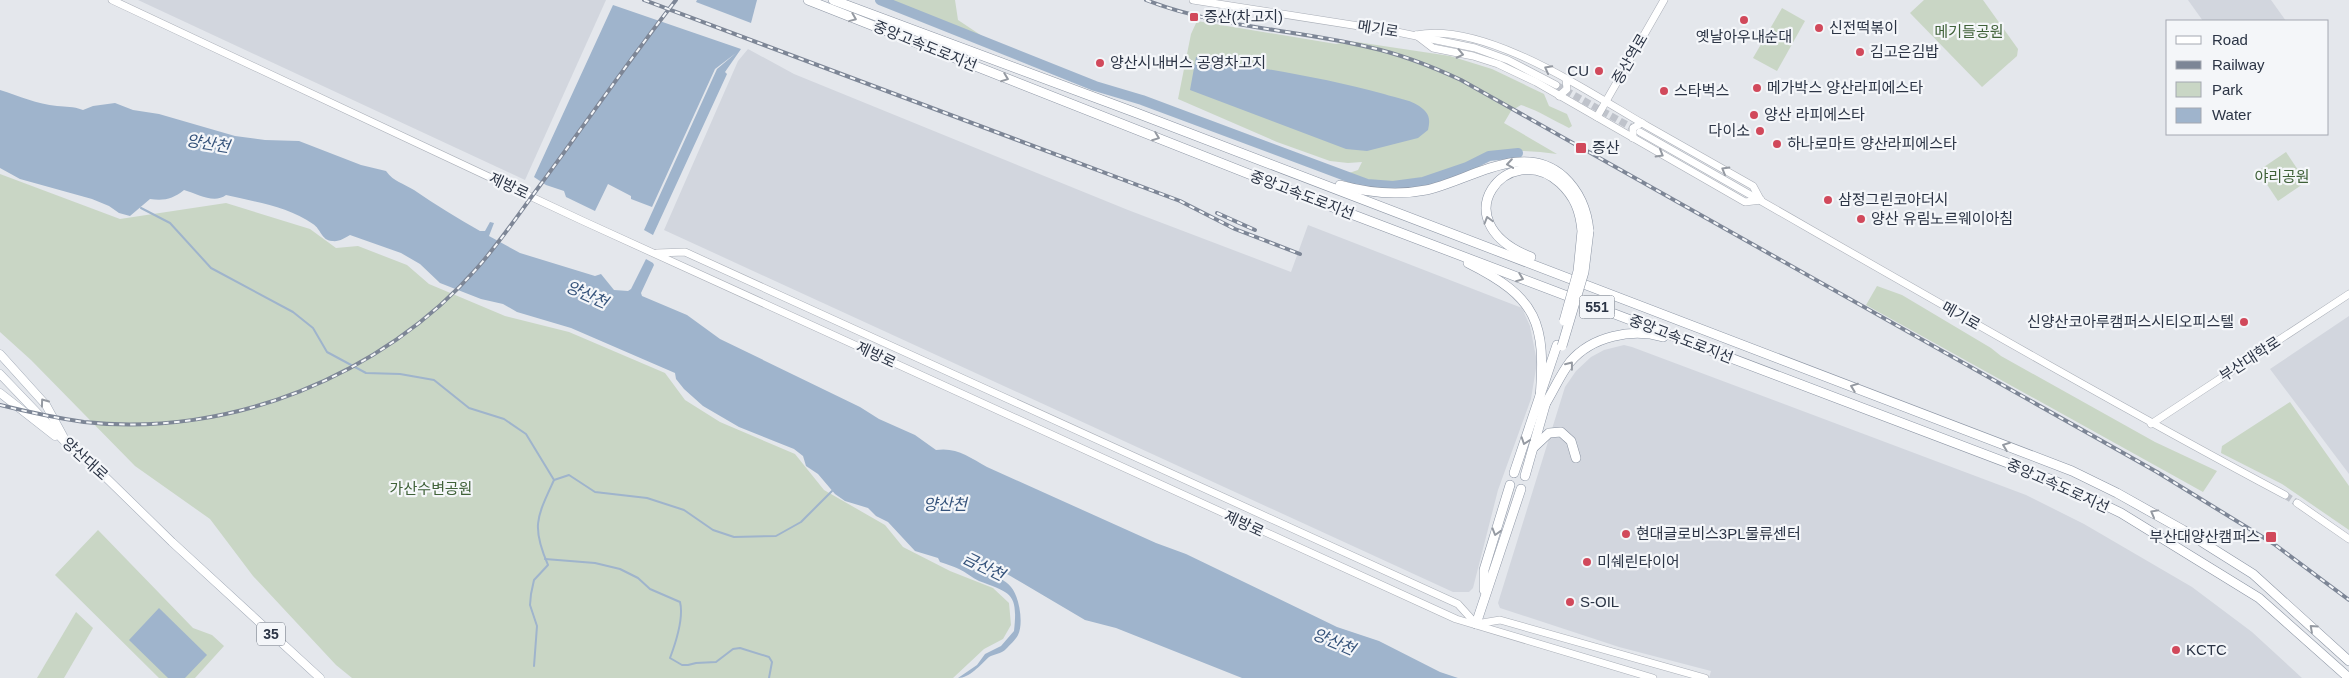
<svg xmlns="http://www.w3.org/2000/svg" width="2349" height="678" font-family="Helvetica,'Noto Sans KR',sans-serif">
	<rect width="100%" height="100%" fill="#e4e7ec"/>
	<!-- built -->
	<g fill="#d2d6de">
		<polygon points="138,0 606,0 525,180"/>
		<polygon points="2188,0 2271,0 2286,21 2203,21"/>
		<polygon points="748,49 794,74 1128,210 1291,272 1308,225 1522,308 1530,326 1537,362 1531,399 1498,490 1473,588 1469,592 1453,592 664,230 738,61"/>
		<polygon points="2349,316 2349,474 2270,369"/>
		<polygon points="1624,345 1632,347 2026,495 2084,524 2192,587 2252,632 2302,678 1709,678 1711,671 1619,647 1500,608 1498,603 1565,387 1576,371 1591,357 1604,350"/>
	</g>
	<!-- green -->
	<g fill="#c9d6c5">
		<polygon points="885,0 955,0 958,20 988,40"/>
		<polygon points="1924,0 1983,0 2018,49 2017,56 1982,87 1910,13"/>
		<polygon points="1782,8 1805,21 1777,71 1753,58"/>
		<path d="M1197 21 1336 44 1350 41 1450 56 1492 69 1544 94 1549 106 1567 114 1572 126 1569 128C1553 120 1537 110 1521 105L1511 111 1504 123 1557 154C1533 151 1512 149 1489 154 1479 156 1470 163 1461 166 1420 181 1388 188 1346 174L1358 170 1362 162 1348 163 1330 161 1277 142 1178 99 1191 34Z"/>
		<polygon points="2286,152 2306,182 2278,201 2258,171"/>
		<polygon points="0,174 120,219 226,203 310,229 336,248 358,246 407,265 429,284 505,316 569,332 665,373 685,400 720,422 795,454 824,490 885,525 903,547 950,571 993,588 1009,603 1011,625 1003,639 984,649 953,678 352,678 336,665 253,576 210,519 135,466 31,360 0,332"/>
		<polygon points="1877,286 1902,295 1991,348 2001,356 2155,442 2217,471 2203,492 1866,305"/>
		<polygon points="2290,402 2349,486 2349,530 2282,484 2221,453 2222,446"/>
		<polygon points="98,530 193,628 212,635 224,646 195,678 159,678 55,575"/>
		<polygon points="76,612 93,628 64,678 37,678"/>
	</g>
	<!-- water -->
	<g fill="#9fb4cc">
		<polygon points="697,0 757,0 751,23 696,2"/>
		<polygon points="613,5 741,49 725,72 727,74 653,235 644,230 717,69 736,53 715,69 652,207 631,199 631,196 608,184 595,211 566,197 564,191 546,185 534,177"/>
		<path d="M1196 57C1259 68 1322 77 1384 94 1396 98 1414 100 1423 109 1430 115 1430 121 1428 130L1418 138 1367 151 1346 149 1190 90Z"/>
		<path d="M0 90C19 96 37 104 57 106 67 107 72 106 83 110L93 106 115 103 133 110 159 114 235 136 265 140 299 141 361 165 386 171C394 182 403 183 414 190 436 205 457 218 480 231H485L490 222 494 223 489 236 520 253 595 276 601 274 614 290 628 291 631 289 646 259 653 263 654 265 641 293 642 296 687 315 720 339 860 407 879 419 915 435 936 450C957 447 969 457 987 467L1156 543 1186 554 1337 627 1379 641 1440 672 1458 678H1242L1116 628 1085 620 1007 574 973 562 967 565C979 575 1000 573 1011 587 1019 596 1024 623 1018 635 1016 639 1009 646 1006 649 1001 654 994 654 989 657 980 665 970 678 958 678L977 665 985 654 1001 646 1014 631C1018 594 1012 593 979 581 972 578 966 572 959 569 953 566 946 564 940 562L938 558 915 551 888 522 876 516 868 508 845 501 835 494 818 474 806 466 803 456 794 449 739 427 703 406 684 389 676 379 675 373 571 328 517 312 503 304 481 299 440 283 420 264 401 253 350 235C345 238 339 242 332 241 321 240 321 229 313 224 288 206 255 202 226 195 214 204 198 194 184 190 173 199 164 201 150 199L130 216 119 213 109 206 92 199 20 179 0 168Z"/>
		<polygon points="159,608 207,655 185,678 168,678 129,640"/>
	</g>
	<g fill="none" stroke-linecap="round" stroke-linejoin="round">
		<!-- stream -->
		<g stroke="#9fb4cc" stroke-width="2">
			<path d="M141 208 170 223 211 268 293 312 313 328 327 352 366 373 400 374 434 380 469 408 504 419 526 434 554 480C537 517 531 526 548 565L534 580 531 594 530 605 537 626 534 666"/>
			<polyline points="554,480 569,475 595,492 647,498 684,510 713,530 734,537 776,536 801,522 832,491"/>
			<path d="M545 559 595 563 620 569 638 578 650 589 680 602C684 618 676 642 670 658L682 665H688L696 663 716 662 733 649 740 648 769 657 772 662 769 678"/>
		</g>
		<!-- river -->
		<polyline stroke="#9fb4cc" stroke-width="10" points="880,0 1095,86 1142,100 1367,184 1393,186 1423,182 1467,167 1489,156 1518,153"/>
		<!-- secondary-tunnel -->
		<g stroke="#bfc3cb" stroke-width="7" stroke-dasharray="7 3.5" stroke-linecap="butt">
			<polyline points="1556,85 1638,131"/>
			<polyline points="2285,495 2297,503"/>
		</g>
		<defs>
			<g id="secondary">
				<polyline points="112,0 583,221 1456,619 1653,678"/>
				<polyline points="1193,0 1397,32 1475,48 1508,60 1556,85"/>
				<path d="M1416 35C1485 21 1588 92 1647 126 1682 146 1718 166 1753 186L1760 199"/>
				<polyline points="1416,35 1433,48 1473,56 1498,64 1536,82 1745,202 1761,200"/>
				<polyline points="1559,96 1567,89 1566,79"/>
				<polyline points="1597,117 1664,0"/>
				<path d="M1640 132C1855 254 2068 379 2285 495"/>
				<polyline points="1633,138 1633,128 1642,123"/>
				<polyline points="657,253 685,252 1458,604 1476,624"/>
				<polyline points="2151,424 2349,294"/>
				<polyline points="2297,503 2349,539"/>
				<polyline points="1476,624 1500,620 1705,678"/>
			</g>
			<g id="primary">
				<polyline points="0,354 46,405 63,436"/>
				<polyline points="0,374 68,445 90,462 172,542 320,678"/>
				<polyline points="0,393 55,436"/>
			</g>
			<g id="highway">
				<polyline points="808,0 1330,206 2055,481 2121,513 2259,598 2349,678"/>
				<polyline points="833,0 1134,112 2072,471 2117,493 2183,530 2253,574 2349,661"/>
				<path d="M1340 185C1369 193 1396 196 1426 190 1469 181 1523 140 1564 177 1580 192 1587 209 1589 231"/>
				<path d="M1531 257C1439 221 1509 137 1560 183 1575 197 1580 211 1582 231"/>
				<path d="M1468 263C1538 298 1546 323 1540 398"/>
				<path d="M1544 406C1553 392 1560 375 1570 362 1592 336 1632 328 1663 337"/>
				<polyline points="1534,447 1549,433 1561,432 1571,441 1576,458"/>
				<polyline points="1514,473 1557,345"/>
				<polyline points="1525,476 1546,402"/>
				<polyline points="1484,590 1484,570 1510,485"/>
				<polyline points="1476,624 1521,489"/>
			</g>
		</defs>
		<!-- secondary casing -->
		<use href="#secondary" stroke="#a9aeb7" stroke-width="8"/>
		<!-- primary casing -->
		<use href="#primary" stroke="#a3abb8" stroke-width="9"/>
		<!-- highway casing -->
		<use href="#highway" stroke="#8b94a3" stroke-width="10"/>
		<!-- secondary -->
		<use href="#secondary" stroke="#fff" stroke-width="7"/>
		<!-- primary -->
		<use href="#primary" stroke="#fff" stroke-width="8"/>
		<!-- highway -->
		<use href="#highway" stroke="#fff" stroke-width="9"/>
		<defs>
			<g id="rail">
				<polyline points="644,0 1180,201 1235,229 1300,254"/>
				<path d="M1146 0C1217 28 1295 29 1368 47 1400 54 1431 66 1461 80L2157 472 2274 544 2349 600"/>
				<polyline points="1217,213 1255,230"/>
				<path d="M0 405C28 412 56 418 84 422 229 438 383 376 478 267 501 241 520 212 541 184 586 123 629 60 676 0"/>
			</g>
		</defs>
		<!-- rail casing -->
		<use href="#rail" stroke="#7d8696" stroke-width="4"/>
		<!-- rail -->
		<use href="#rail" stroke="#f4f6f9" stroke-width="2" stroke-dasharray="5.5" stroke-linecap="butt"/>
		<defs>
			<g id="highway-bridge">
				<polyline points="1564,321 1578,271 1582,231"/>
				<polyline points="1562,346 1584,272 1589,231"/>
			</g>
		</defs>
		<!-- highway-bridge casing -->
		<use href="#highway-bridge" stroke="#8b94a3" stroke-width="10" stroke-linecap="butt"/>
		<!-- highway-bridge -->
		<use href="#highway-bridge" stroke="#fff" stroke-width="9"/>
	</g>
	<!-- one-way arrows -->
	<defs><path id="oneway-chevron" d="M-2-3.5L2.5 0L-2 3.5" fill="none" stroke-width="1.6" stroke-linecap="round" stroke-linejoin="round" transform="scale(1.25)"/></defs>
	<g stroke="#959aa2">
		<use href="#oneway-chevron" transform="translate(853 18) rotate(22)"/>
		<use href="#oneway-chevron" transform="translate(1460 54) rotate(12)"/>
		<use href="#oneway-chevron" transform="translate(1548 69) rotate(-152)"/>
		<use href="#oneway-chevron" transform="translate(1005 78) rotate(21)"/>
		<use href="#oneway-chevron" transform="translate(1156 137) rotate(21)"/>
		<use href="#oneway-chevron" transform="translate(1660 154) rotate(30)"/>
		<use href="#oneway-chevron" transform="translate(1510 164) rotate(172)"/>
		<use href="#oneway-chevron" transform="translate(1725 170) rotate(-150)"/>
		<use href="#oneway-chevron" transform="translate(1488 220) rotate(-106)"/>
		<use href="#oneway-chevron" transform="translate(1520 278) rotate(21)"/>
		<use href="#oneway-chevron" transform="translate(1570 365) rotate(-52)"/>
		<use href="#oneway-chevron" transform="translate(1854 387) rotate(-159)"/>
		<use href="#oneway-chevron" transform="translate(44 402) rotate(-126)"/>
		<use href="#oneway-chevron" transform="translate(1525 441) rotate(109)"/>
		<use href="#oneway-chevron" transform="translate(2006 446) rotate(-159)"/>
		<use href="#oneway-chevron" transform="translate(2154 513) rotate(-151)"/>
		<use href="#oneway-chevron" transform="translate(1496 532) rotate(107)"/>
		<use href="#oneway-chevron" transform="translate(2313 628) rotate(-138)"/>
	</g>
	<!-- markers -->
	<g fill="#d1495b" stroke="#f4f6f9" stroke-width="2">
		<rect x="1189" y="12" width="10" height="10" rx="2.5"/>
		<circle cx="1744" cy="20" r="5"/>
		<circle cx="1819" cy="28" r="5"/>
		<circle cx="1860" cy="52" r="5"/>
		<circle cx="1100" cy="63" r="5"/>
		<circle cx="1599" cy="71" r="5"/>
		<circle cx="1757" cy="88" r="5"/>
		<circle cx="1664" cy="91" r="5"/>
		<circle cx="1754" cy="115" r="5"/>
		<circle cx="1760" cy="131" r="5"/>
		<circle cx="1777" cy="144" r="5"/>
		<rect x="1575" y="142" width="12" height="12" rx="2.5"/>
		<circle cx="1828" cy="200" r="5"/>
		<circle cx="1861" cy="219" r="5"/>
		<circle cx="2244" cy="322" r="5"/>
		<circle cx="1626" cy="534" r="5"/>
		<rect x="2265" y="531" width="12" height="12" rx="2.5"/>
		<circle cx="1587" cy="562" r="5"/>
		<circle cx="1570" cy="602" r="5"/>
		<circle cx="2176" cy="650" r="5"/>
	</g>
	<g text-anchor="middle" stroke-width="4.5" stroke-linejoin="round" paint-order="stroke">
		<!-- shield labels -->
		<g fill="#f4f6f9" stroke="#676e7b" stroke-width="1">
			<rect x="1579.5" y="295.5" width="35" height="23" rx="4"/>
			<rect x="257" y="622.5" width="28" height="23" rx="4"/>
		</g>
		<g font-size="14" font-weight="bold" fill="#2b3445">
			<text x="1597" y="312">551</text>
			<text x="271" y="639">35</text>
		</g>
		<!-- poi labels -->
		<g font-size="15" fill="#2b3445" stroke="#f4f6f9" text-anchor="start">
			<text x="1204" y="22">증산(차고지)</text>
			<text x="1829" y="33">신전떡볶이</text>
			<text x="1744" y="42" text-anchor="middle">옛날아우내순대</text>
			<text x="1870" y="57">김고은김밥</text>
			<text x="1110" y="68">양산시내버스 공영차고지</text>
			<text x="1589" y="76" text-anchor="end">CU</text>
			<text x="1767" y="93">메가박스 양산라피에스타</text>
			<text x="1674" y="96">스타벅스</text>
			<text x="1764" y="120">양산 라피에스타</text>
			<text x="1750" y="136" text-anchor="end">다이소</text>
			<text x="1787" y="149">하나로마트 양산라피에스타</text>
			<text x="1592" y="153">증산</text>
			<text x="1838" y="205">삼정그린코아더시</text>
			<text x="1871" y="224">양산 유림노르웨이아침</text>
			<text x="2234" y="327" text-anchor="end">신양산코아루캠퍼스시티오피스텔</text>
			<text x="1636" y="539">현대글로비스3PL물류센터</text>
			<text x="2260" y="542" text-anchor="end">부산대양산캠퍼스</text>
			<text x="1597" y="567">미쉐린타이어</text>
			<text x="1580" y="607">S-OIL</text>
			<text x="2186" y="655">KCTC</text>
		</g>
		<!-- street labels -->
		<g font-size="15" fill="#2b3445" stroke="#f4f6f9">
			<text transform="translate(1378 29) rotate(9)" y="5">메기로</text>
			<text transform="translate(925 46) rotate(22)" y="5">중앙고속도로지선</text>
			<text transform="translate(1630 59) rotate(-60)" y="5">증산역로</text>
			<text transform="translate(509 186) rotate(25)" y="5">제방로</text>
			<text transform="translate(1302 195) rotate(21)" y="5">중앙고속도로지선</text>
			<text transform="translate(1961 316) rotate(29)" y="5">메기로</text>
			<text transform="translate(1681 339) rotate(21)" y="5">중앙고속도로지선</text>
			<text transform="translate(876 355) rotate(25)" y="5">제방로</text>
			<text transform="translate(2250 359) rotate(-33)" y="5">부산대학로</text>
			<text transform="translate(85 459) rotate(42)" y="5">양산대로</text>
			<text transform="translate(2058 486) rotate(24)" y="5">중앙고속도로지선</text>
			<text transform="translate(1244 524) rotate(25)" y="5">제방로</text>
		</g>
		<!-- park labels -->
		<g font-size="15" fill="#3f6138" stroke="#f4f6f9">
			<text x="1969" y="37">메기들공원</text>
			<text x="2282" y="182">야리공원</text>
			<text x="431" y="494">가산수변공원</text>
		</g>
		<!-- water labels -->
		<g font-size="16" font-style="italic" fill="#34527a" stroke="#f4f6f9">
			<text transform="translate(208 143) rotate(9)" y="6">양산천</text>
			<text transform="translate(587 294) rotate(24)" y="6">양산천</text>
			<text x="945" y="510">양산천</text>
			<text transform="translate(984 566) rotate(26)" y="6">금산천</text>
			<text transform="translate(1334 641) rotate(23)" y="6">양산천</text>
		</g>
	</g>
	<!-- legend -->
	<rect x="2166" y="20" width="162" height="115" fill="#f4f6f9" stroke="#a4a8b1"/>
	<rect x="2176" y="36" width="25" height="8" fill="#ffffff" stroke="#a4a8b1"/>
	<text x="2212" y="45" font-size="15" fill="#2b3445">Road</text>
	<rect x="2176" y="61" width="25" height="8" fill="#7d8696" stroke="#a4a8b1"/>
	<text x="2212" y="70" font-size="15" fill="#2b3445">Railway</text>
	<rect x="2176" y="82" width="25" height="15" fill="#c9d6c5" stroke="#a4a8b1"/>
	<text x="2212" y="95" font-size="15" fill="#2b3445">Park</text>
	<rect x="2176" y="108" width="25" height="15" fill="#9fb4cc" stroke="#a4a8b1"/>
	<text x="2212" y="120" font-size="15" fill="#2b3445">Water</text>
</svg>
